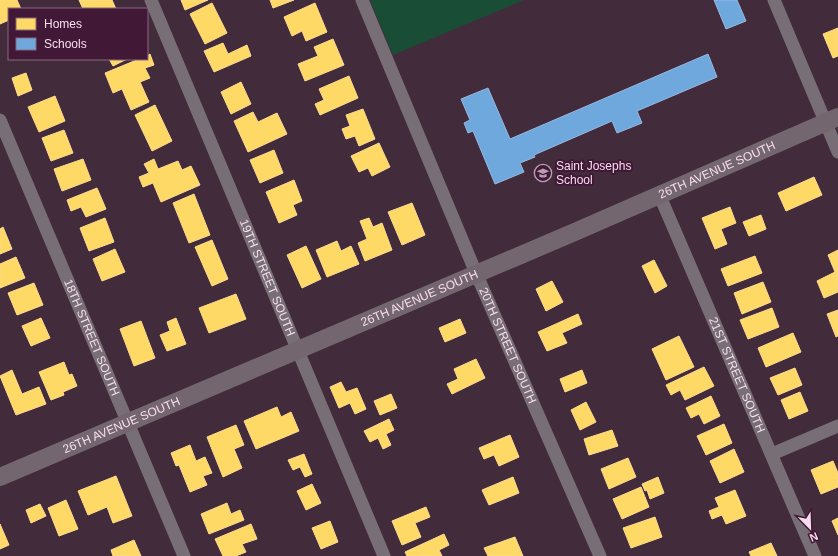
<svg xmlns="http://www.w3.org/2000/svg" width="838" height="556" font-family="Helvetica,sans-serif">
	<rect width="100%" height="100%" fill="#422c3c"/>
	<!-- green -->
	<polygon fill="#194d36" points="370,0 524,0 393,55"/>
	<!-- homes -->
	<g fill="#ffd966" stroke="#fdda8f">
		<polygon points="0,0 17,0 21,9 9,9 9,20 0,24"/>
		<polygon points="79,0 112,0 116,9 83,9"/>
		<polygon points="181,0 208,0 185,10"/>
		<polygon points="270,0 294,0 273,8"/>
		<polygon points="212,3 227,33 205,44 190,14"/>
		<polygon points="315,3 327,32 306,41 302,31 292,36 284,17"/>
		<polygon points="838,28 838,56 833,58 823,34"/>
		<polygon points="333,39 344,65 305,81 298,64 318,56 314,47"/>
		<polygon points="223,43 228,54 247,45 251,56 214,72 204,51"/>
		<polygon points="150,54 154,65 145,68 150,78 140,82 149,102 131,110 122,89 113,93 105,73 139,59 147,59 147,56"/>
		<polygon points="109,59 127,59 113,66"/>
		<polygon points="26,73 32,90 18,96 12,78"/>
		<polygon points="349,76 358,98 320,115 315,104 324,100 319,89"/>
		<polygon points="241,82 251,104 231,114 221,92"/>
		<polygon points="55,96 65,121 39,132 28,107"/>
		<polygon points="155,105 172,141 152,151 135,115"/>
		<polygon points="363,109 375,139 359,146 355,136 346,139 342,129 350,126 346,115"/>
		<polygon points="253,112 258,122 277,113 287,134 248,152 234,121"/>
		<polygon points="64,130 73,153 51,161 42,138"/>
		<polygon points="379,143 390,167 372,176 368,168 359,172 351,156"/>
		<polygon points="274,150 283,173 260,183 250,160"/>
		<polygon points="83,159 91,180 62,191 54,169"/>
		<polygon points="154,159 158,169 178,161 182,170 191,166 200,185 161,202 153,183 143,187 139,177 149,173 144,164"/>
		<polygon points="814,177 822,195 786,211 778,193"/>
		<polygon points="294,180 302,201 293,205 297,215 279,223 266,192"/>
		<polygon points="97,188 106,209 86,217 81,207 71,211 67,200"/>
		<polygon points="194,194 210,235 189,243 173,203"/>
		<polygon points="412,203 425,235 402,245 388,212"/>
		<polygon points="730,207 736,223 721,229 727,244 715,249 702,218"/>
		<polygon points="761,215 766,229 749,236 743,222"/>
		<polygon points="105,218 114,242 89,251 80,228"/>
		<polygon points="369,218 373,227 382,223 392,250 365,261 358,243 367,239 360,221"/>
		<polygon points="3,227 12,249 0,254 0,229"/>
		<polygon points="212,240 228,279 212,286 195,247"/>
		<polygon points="337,241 341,251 351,246 359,264 327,277 316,250"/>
		<polygon points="306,246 321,279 302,288 287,255"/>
		<polygon points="115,249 125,272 102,281 93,259"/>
		<polygon points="838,250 838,292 824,298 817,281 835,272 828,255"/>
		<polygon points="755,256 762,273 728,286 721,269"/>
		<polygon points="16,257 25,278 0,288 0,264"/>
		<polygon points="654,260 667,286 655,293 642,266"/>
		<polygon points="552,281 563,302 546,311 536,289"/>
		<polygon points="763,282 771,302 742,314 734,293"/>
		<polygon points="34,283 43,305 17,315 8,293"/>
		<polygon points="236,294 246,319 209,333 199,308"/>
		<polygon points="772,308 779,327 748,339 740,320"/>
		<polygon points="838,310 838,336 836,337 827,314"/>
		<polygon points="578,314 582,324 562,333 567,343 547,351 538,332"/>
		<polygon points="41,318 50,338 31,346 22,326"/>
		<polygon points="176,318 186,344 167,351 160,335 170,331 167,322"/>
		<polygon points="460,319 466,333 445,342 439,328"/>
		<polygon points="141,321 155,358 134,366 120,329"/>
		<polygon points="793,333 801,352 766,367 758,348"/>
		<polygon points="679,336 694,367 666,380 652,349"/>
		<polygon points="476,359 485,378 452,394 447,384 458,379 454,369"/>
		<polygon points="64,362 69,375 72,374 77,386 63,392 64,395 51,400 39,372"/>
		<polygon points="704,367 714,386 685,400 680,390 671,395 666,385"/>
		<polygon points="795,368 802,385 778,395 770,378"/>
		<polygon points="12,370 22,394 39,387 46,404 16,415 0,376"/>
		<polygon points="582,370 587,383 565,392 560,379"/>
		<polygon points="341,382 346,392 357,388 366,409 355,414 350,403 339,408 330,387"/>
		<polygon points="800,392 808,411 789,419 781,400"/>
		<polygon points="391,394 397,408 380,415 374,401"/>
		<polygon points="711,396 720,416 704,424 699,414 691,418 686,408"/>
		<polygon points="586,402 596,422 580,430 571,410"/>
		<polygon points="277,407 281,417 291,412 299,431 256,449 244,421"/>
		<polygon points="389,419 394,430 386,434 391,445 383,449 378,438 370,442 364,431"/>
		<polygon points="724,424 732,443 706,455 697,436"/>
		<polygon points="236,425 244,445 234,449 242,468 223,477 207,437"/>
		<polygon points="612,430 618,446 589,455 584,439"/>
		<polygon points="510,435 519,457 499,466 494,455 484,459 479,448"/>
		<polygon points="190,445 196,461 205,457 212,473 203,476 207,485 190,492 179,465 176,466 171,453"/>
		<polygon points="734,449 744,472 720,483 710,461"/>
		<polygon points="304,454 312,474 305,477 300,467 293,470 288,460"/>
		<polygon points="628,458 636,477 609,489 601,469"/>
		<polygon points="833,461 838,473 838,487 821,494 811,470"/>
		<polygon points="116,476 132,516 113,523 107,507 88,515 78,491"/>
		<polygon points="513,477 519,493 489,505 482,490"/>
		<polygon points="658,477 664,493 650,499 647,490 645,491 642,484"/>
		<polygon points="312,484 321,503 306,510 297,491"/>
		<polygon points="641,487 649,507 622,519 613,499"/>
		<polygon points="735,490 746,516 726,524 722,515 712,519 709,511 719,507 715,498"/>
		<polygon points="66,500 78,529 59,536 48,508"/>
		<polygon points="227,503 231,514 240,510 244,520 209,534 201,514"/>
		<polygon points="40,504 46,516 31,523 26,510"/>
		<polygon points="426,507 430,517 415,523 421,537 402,545 392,521"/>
		<polygon points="655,517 662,537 631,548 623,528"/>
		<polygon points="838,518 838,535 832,521"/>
		<polygon points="330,521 338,542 321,549 312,528"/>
		<polygon points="0,524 9,545 0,549"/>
		<polygon points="251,524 257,539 242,544 246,552 236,556 223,556 215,539"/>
		<polygon points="444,534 449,545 439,550 442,556 407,556 405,552"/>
		<polygon points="515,537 523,556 488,556 484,548"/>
		<polygon points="134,540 141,556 113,556 111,550"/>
		<polygon points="771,543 777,556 751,556 749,552"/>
	</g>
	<!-- schools -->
	<g fill="#6fa8dc" stroke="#98b8e1">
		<polygon points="714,0 737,0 746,21 726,29"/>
		<polygon points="708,54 717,77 637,111 642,123 617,133 612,121 534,155 535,157 520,163 524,172 495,184 473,131 468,133 464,123 470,120 461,99 488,88 510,139"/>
	</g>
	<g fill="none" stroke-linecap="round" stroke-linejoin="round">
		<!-- street -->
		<g stroke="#786e75" stroke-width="13">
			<path id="s1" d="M151 0 384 556"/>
			<path id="s2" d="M362 0 476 273 600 556"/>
			<polyline points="774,0 838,152"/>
			<path id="s3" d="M0 120 184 556"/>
			<path id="s4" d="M659 194 815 556"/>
			<polyline points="772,454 838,426"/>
		</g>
		<!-- secondary -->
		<path stroke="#74666f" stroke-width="18" id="s5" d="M0 477 577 231 838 117"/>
	</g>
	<!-- icons -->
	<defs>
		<symbol id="school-ring" viewBox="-11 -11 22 22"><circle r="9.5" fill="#411836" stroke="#b89eb0" stroke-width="1.5"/><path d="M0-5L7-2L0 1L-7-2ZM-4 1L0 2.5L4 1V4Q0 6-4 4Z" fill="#b89eb0"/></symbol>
	</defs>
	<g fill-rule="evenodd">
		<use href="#school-ring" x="533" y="163" width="20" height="20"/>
	</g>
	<g text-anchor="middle" stroke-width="4" stroke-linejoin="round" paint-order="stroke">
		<!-- poi labels -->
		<g font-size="12" fill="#f8dcee" stroke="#411836" text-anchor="start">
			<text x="556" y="170">Saint Josephs<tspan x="556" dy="14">School</tspan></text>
		</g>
		<!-- street labels -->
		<g font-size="12" fill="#f8dcee" stroke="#411836">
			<text dy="4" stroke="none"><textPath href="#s5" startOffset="780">26TH AVENUE SOUTH</textPath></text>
			<text dy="4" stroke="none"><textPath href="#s1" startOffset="301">19TH STREET SOUTH</textPath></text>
			<text dy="4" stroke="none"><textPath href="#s5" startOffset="456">26TH AVENUE SOUTH</textPath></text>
			<text dy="4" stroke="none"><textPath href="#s3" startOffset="236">18TH STREET SOUTH</textPath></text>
			<text dy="4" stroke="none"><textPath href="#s2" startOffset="375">20TH STREET SOUTH</textPath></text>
			<text dy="4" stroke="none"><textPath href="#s4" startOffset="197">21ST STREET SOUTH</textPath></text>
			<text dy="4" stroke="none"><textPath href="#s5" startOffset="132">26TH AVENUE SOUTH</textPath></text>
		</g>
	</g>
	<!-- legend -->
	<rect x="8" y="8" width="140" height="52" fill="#411836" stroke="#8a6680"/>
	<rect x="16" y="18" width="20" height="12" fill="#ffd966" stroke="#8a6680"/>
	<text x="44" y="28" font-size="12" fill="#f8dcee">Homes</text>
	<rect x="16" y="38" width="20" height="12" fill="#6fa8dc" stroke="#8a6680"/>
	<text x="44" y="48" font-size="12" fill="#f8dcee">Schools</text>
	<!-- north arrow -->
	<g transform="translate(810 528) rotate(157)" stroke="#411836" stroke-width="3" paint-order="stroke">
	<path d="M0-3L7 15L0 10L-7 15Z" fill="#f8dcee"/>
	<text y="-6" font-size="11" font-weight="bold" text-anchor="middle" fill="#f8dcee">N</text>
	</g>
</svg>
